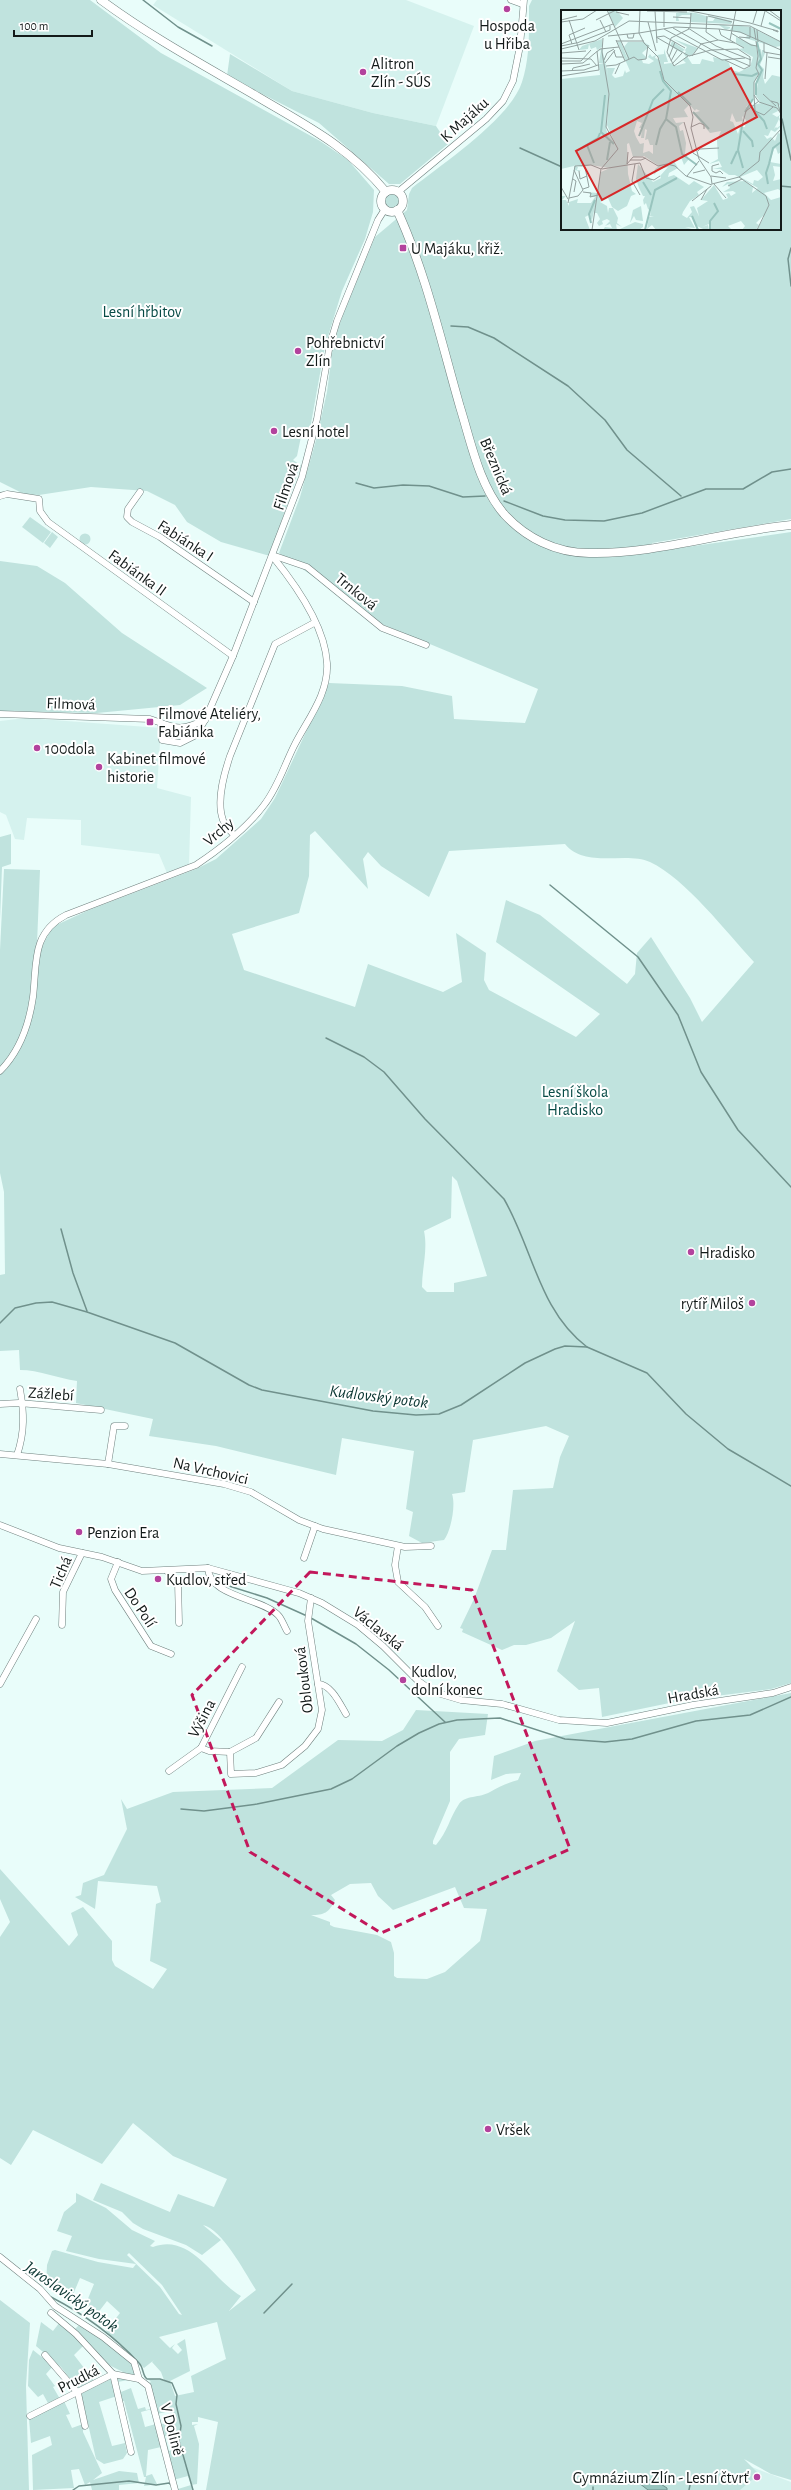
<svg xmlns="http://www.w3.org/2000/svg" width="791" height="2490" font-family="'Alegreya Sans',sans-serif">
	<rect width="100%" height="100%" fill="#e9fdfa"/>
	<!-- built -->
	<g fill="#d5f2ee">
		<polygon points="157,0 406,0 474,26 436,126 373,113 292,91 153,5"/>
		<polygon points="26,718 161,728 157,788 191,797 189,864 167,873 159,854 81,845 81,820 27,818 24,840 15,839 6,815 0,812 0,721"/>
		<polygon points="736,2461 791,2482 791,2490 736,2490"/>
	</g>
	<!-- green -->
	<g fill="#c0e3de" fill-rule="evenodd">
		<polygon points="0,0 90,0 161,53 320,141 348,160 374,190 373,212 365,239 342,291 325,346 310,429 303,427 297,456 293,460 302,466 298,472 270,556 221,542 187,522 175,505 147,491 91,487 39,495 24,494 0,482"/>
		<path d="M532 0H791V519L652 543V552L791 532V1683L771 1689 684 1700 602 1717 599 1688 579 1690 557 1671 575 1621 551 1638 526 1645H514L502 1650 462 1632 463 1629 460 1628 474 1599 492 1550H506L513 1490 553 1488 560 1457 569 1436 546 1426 473 1440 465 1492 452 1494C456 1505 451 1531 444 1540L422 1543 409 1536 413 1512 406 1509 414 1451 342 1438 336 1475 216 1446 149 1436 153 1419 76 1403 77 1381C57 1378 39 1370 20 1370L19 1350 0 1351V1275L5 1274 4 1192 0 1173V950L4 869 40 870 37 944 42 947 52 927 89 910 196 869 216 859 261 819 275 798 329 683 402 686 452 696 454 719 525 723 538 689 384 625 279 553 300 497 316 440 327 392 333 346 342 317 375 237 407 210 409 194 412 188C443 163 510 119 522 82 530 58 529 31 529 6ZM562 11H780V229H562ZM315 831 368 889 363 859 368 852 381 866 429 897 449 851 565 844C585 869 627 851 650 862 686 879 726 932 754 962L702 1022 690 998 651 937 637 953 635 974 627 984 540 915 506 900 496 942 600 1014 576 1037 489 990 484 980 486 953 456 933 462 982 443 992 368 964 355 1007 244 970 232 934 299 913 309 876 310 835ZM452 1176 457 1181 487 1276 454 1283V1292H427L422 1287C422 1268 428 1250 424 1231L451 1218Z"/>
		<polygon points="230,54 292,91 373,113 436,126 448,144 400,184 389,184 319,123 227,76"/>
		<circle cx="392" cy="201" r="7"/>
		<polygon points="30,517 51,532 43,543 22,527"/>
		<polygon points="52,532 58,537 50,548 44,543"/>
		<circle cx="85" cy="539" r="5.5"/>
		<polygon points="0,561 37,566 65,583 122,633 207,688 180,705 97,713 0,711"/>
		<polygon points="11,834 11,864 2,867 0,920 0,837"/>
		<path d="M791 1693V2480L771 2474 744 2459 759 2474 740 2490H206L218 2422 198 2417V2422H192V2425L198 2424 194 2426 199 2444 197 2484 191 2485 193 2490H175L174 2484 176 2483 178 2489 191 2485 188 2476 173 2480 159 2425 176 2420 172 2418 170 2411 157 2414 149 2383 151 2382 148 2379 164 2380 161 2372 152 2362 154 2360 144 2368 106 2331 120 2313 107 2301 97 2314 85 2306 94 2284 80 2278 72 2297 46 2287 47 2265 52 2251 55 2250 98 2262 133 2268 136 2264 99 2259 66 2251 72 2236 57 2231 64 2212 76 2202V2193L106 2208 132 2230 155 2241 150 2246 153 2247C191 2232 214 2281 241 2296L229 2311 256 2290C245 2273 223 2230 203 2225L221 2240 202 2255 186 2245 143 2229 133 2223 122 2212 93 2200 101 2183 170 2212 178 2194 214 2207 227 2179 173 2156 133 2123 102 2164 33 2130 11 2165 0 2158V1937L10 1922 0 1899V1869L69 1946 78 1935 71 1913 83 1907 112 1941V1960L115 1966 153 1989 167 1969 150 1961 156 1904 161 1902 157 1886 98 1881 95 1909 75 1897 81 1895 83 1883 104 1875 127 1829 121 1799 127 1809 173 1792 272 1788 338 1740 382 1741 403 1730 416 1710 488 1714 485 1735 459 1739 450 1752V1801L433 1841V1844L436 1845C448 1831 449 1819 459 1804 465 1795 480 1798 490 1792 499 1787 507 1783 518 1780L521 1773 506 1774 491 1780 494 1756 535 1741ZM371 1883 378 1896 393 1910 455 1887 464 1908 487 1909 480 1941 445 1972 427 1979 397 1978 394 1976V1953L391 1942 377 1935 334 1927 330 1925V1922L311 1915C324 1915 329 1913 335 1900L331 1895 350 1884ZM129 2253 162 2285 182 2315 179 2314 160 2287 127 2255ZM217 2322 226 2359 191 2376 194 2392 175 2396 170 2381 190 2371 185 2339 177 2344 182 2350 178 2354 172 2348 175 2344 170 2348 159 2337ZM176 2433 178 2442 171 2445 173 2450 169 2451 165 2436Z"/>
		<polygon points="0,2300 30,2323 26,2386 29,2490 0,2490"/>
		<polygon points="41,2322 53,2331 60,2322 84,2345 74,2355 95,2382 79,2390 61,2367 36,2346"/>
		<polygon points="81,2323 133,2364 137,2374 135,2378 107,2364 75,2329"/>
		<polygon points="33,2350 53,2366 46,2374 55,2386 53,2387 60,2399 49,2405 43,2394 38,2397 28,2386 29,2360"/>
		<polygon points="119,2376 129,2380 117,2382 121,2392 131,2388 138,2409 145,2407 146,2410 150,2409 151,2406 152,2409 141,2412 145,2427 156,2424 161,2447 148,2450 146,2476 152,2474 157,2484 144,2486 146,2477 144,2477 124,2401 120,2402 116,2380"/>
		<polygon points="113,2377 117,2396 99,2402 112,2446 125,2443 122,2428 125,2427 128,2442 125,2443 127,2453 123,2459 104,2464 96,2459 81,2393"/>
		<polygon points="64,2401 70,2414 66,2415 72,2428 83,2424 83,2432 102,2473 93,2480 119,2471 137,2473 139,2483 119,2485 119,2490 92,2490 90,2482 85,2485 79,2469 71,2470 74,2488 33,2490 32,2455 52,2445 50,2436 31,2443 29,2419"/>
	</g>
	<!-- water -->
	<polygon fill="#98c4be" stroke="#70918c" points="640,2478 656,2481 667,2488 667,2490 648,2490 635,2480"/>
	<g fill="none" stroke-linecap="round" stroke-linejoin="round">
		<!-- stream -->
		<g stroke="#70918c" stroke-width="1.5">
			<polyline points="143,0 178,27 212,46"/>
			<polyline points="782,119 791,160"/>
			<polyline points="520,148 562,167"/>
			<polyline points="780,186 791,187"/>
			<polyline points="791,248 788,259 791,286"/>
			<polyline points="451,326 468,327 494,338 568,386 605,420 627,450 681,496"/>
			<polyline points="356,483 374,488 403,485 429,486 463,497 485,496"/>
			<polyline points="504,501 543,516 565,520 604,521 642,513 706,489 743,489 772,472 791,469"/>
			<polyline points="550,885 638,957 678,1015 701,1072 738,1130 791,1187"/>
			<path d="M326 1038 364 1057 384 1072 425 1119 504 1199C533 1249 539 1311 587 1347"/>
			<polyline points="61,1229 73,1273 87,1311"/>
			<polyline points="0,1323 15,1308 36,1303 52,1302 87,1312 175,1343 249,1385 262,1390 373,1411 416,1415 439,1414 461,1405 525,1363 555,1349 565,1346 587,1347 647,1373 686,1414 728,1449 791,1486"/>
			<polyline points="229,1586 267,1598 307,1616"/>
			<polyline points="311,1618 356,1644 389,1670 445,1722"/>
			<polyline points="181,1809 204,1811 257,1804 331,1789 352,1779 397,1746 419,1733 439,1724 457,1720 500,1718 565,1739 605,1742 632,1739 696,1721 750,1715 791,1697"/>
			<path d="M51 2297C84 2314 114 2336 139 2363 144 2368 142 2375 147 2379H160L172 2383 177 2395 176 2404 181 2426 179 2441 193 2490"/>
			<polyline points="264,2313 292,2284"/>
			<polyline points="73,2490 79,2486 129,2481 156,2485 169,2483 172,2486"/>
			<polyline points="593,2490 593,2487"/>
			<polyline points="689,2490 690,2485"/>
		</g>
		<defs>
			<g id="minor">
				<polyline points="511,0 522,4"/>
				<polyline points="398,192 486,119 503,101 513,81 520,46 524,0"/>
				<polyline points="140,492 128,509 127,517 132,522 160,537 254,602"/>
				<polyline points="0,496 7,494 39,499 40,511 48,522 233,656"/>
				<polyline points="275,556 307,567 382,628 426,645"/>
				<path d="M0 714 150 719C176 728 179 732 205 720"/>
				<polyline points="161,723 162,740 180,743 196,735 205,720 233,656 302,477 317,419 330,344 337,321 378,220 385,209"/>
				<path d="M234 835C230 831 225 825 223 820 216 801 224 774 230 756L275 644 314 623"/>
				<path d="M0 1071C20 1051 29 1025 33 997 37 964 31 933 66 915L196 865C220 849 246 829 264 805 278 787 284 766 294 746 307 720 329 694 327 663 325 627 295 584 273 557"/>
				<polyline points="0,1404 19,1403 101,1410"/>
				<polyline points="0,1454 108,1464 224,1484 251,1492 299,1520 323,1529 405,1547 431,1546"/>
				<path d="M17 1455C25 1432 24 1412 20 1389"/>
				<polyline points="108,1464 114,1426 125,1426"/>
				<polyline points="0,1525 59,1548 102,1557 142,1571 208,1568 299,1593 322,1603 358,1625 383,1646 417,1680 434,1692 461,1700 502,1704 559,1720 607,1723 693,1705 773,1693 791,1687"/>
				<polyline points="398,1546 395,1565 398,1582 425,1607 438,1626"/>
				<polyline points="304,1558 315,1526"/>
				<polyline points="118,1562 111,1579 115,1590 151,1646 171,1654"/>
				<path d="M208 1568C209 1597 262 1598 278 1615 282 1619 284 1626 287 1631"/>
				<polyline points="167,1571 178,1582 179,1623"/>
				<polyline points="62,1625 63,1592 82,1553"/>
				<polyline points="0,1684 36,1619"/>
				<path d="M318 1684C331 1684 340 1704 346 1714"/>
				<polyline points="201,1748 209,1751 230,1752"/>
				<polyline points="230,1752 231,1774 256,1773 282,1765 305,1746 318,1729 322,1710 308,1621 311,1598"/>
				<polyline points="230,1752 256,1738 279,1702"/>
				<polyline points="169,1771 201,1748 242,1667"/>
				<polyline points="0,2257 40,2289 55,2306 103,2337 134,2362 139,2379"/>
				<polyline points="51,2313 76,2334 113,2374 131,2452"/>
				<polyline points="45,2355 78,2393 85,2426"/>
				<polyline points="30,2416 113,2374 139,2379 148,2386 175,2490"/>
			</g>
			<g id="major">
				<path d="M101 0C151 37 205 66 258 97 307 126 349 147 386 192"/>
				<circle cx="392" cy="201" r="11"/>
				<path d="M397 210C426 273 441 341 460 407 471 442 479 485 504 514 526 538 556 553 589 553 653 555 726 531 791 525"/>
			</g>
		</defs>
		<!-- minor casing -->
		<use href="#minor" stroke="#6f807e" stroke-width="7"/>
		<!-- major casing -->
		<use href="#major" stroke="#6f807e" stroke-width="9"/>
		<!-- minor -->
		<use href="#minor" stroke="#fff" stroke-width="6"/>
		<!-- major -->
		<use href="#major" stroke="#fff" stroke-width="8"/>
	</g>
	<!-- marked area -->
	<path fill="none" stroke="#c2185b" stroke-width="3" stroke-dasharray="8 5" stroke-linejoin="round" d="M310 1572 472 1590 570 1849 381 1933 250 1852 192 1695Z"/>
	<!-- markers -->
	<g fill="#b3429d" stroke="#fff" stroke-width="1.5">
		<circle cx="507" cy="9" r="4"/>
		<circle cx="363" cy="72" r="4"/>
		<rect x="399" y="244" width="8" height="8" rx="2"/>
		<circle cx="298" cy="351" r="4"/>
		<circle cx="274" cy="431" r="4"/>
		<rect x="146" y="718" width="8" height="8" rx="2"/>
		<circle cx="37" cy="748" r="4"/>
		<circle cx="99" cy="767" r="4"/>
		<circle cx="691" cy="1252" r="4"/>
		<circle cx="752" cy="1303" r="4"/>
		<circle cx="79" cy="1532" r="4"/>
		<circle cx="158" cy="1579" r="4"/>
		<circle cx="403" cy="1680" r="4"/>
		<circle cx="488" cy="2129" r="4"/>
		<circle cx="757" cy="2477" r="4"/>
	</g>
	<g text-anchor="middle" stroke-width="4" stroke-linejoin="round" paint-order="stroke">
		<!-- poi labels -->
		<g font-size="16" fill="#131a19" stroke="#fff" text-anchor="start">
			<text x="507" y="31" text-anchor="middle">Hospoda<tspan x="507" dy="18">u Hřiba</tspan></text>
			<text x="371" y="69">Alitron<tspan x="371" dy="18">Zlín - SÚS</tspan></text>
			<text x="411" y="254">U Majáku, křiž.</text>
			<text x="306" y="348">Pohřebnictví<tspan x="306" dy="18">Zlín</tspan></text>
			<text x="282" y="437">Lesní hotel</text>
			<text x="158" y="719">Filmové Ateliéry,<tspan x="158" dy="18">Fabiánka</tspan></text>
			<text x="45" y="754">100dola</text>
			<text x="107" y="764">Kabinet filmové<tspan x="107" dy="18">historie</tspan></text>
			<text x="699" y="1258">Hradisko</text>
			<text x="744" y="1309" text-anchor="end">rytíř Miloš</text>
			<text x="87" y="1538">Penzion Era</text>
			<text x="166" y="1585">Kudlov, střed</text>
			<text x="411" y="1677">Kudlov,<tspan x="411" dy="18">dolní konec</tspan></text>
			<text x="496" y="2135">Vršek</text>
			<text x="749" y="2483" text-anchor="end">Gymnázium Zlín - Lesní čtvrť</text>
		</g>
		<!-- street labels -->
		<g font-size="16" fill="#131a19" stroke="#fff">
			<text transform="translate(464 119) rotate(-42)" y="6">K Majáku</text>
			<text transform="translate(497 466) rotate(67)" y="6">Březnická</text>
			<text transform="translate(285 486) rotate(-71)" y="6">Filmová</text>
			<text transform="translate(186 540) rotate(33)" y="6">Fabiánka I</text>
			<text transform="translate(138 572) rotate(36)" y="6">Fabiánka II</text>
			<text transform="translate(357 591) rotate(39)" y="6">Trnková</text>
			<text transform="translate(71 703) rotate(2)" y="6">Filmová</text>
			<text transform="translate(218 831) rotate(-40)" y="6">Vrchy</text>
			<text transform="translate(51 1393) rotate(4)" y="6">Zážlebí</text>
			<text transform="translate(211 1470) rotate(13)" y="6">Na Vrchovici</text>
			<text transform="translate(60 1572) rotate(-67)" y="6">Tichá</text>
			<text transform="translate(141 1607) rotate(56)" y="6">Do Polí</text>
			<text transform="translate(379 1628) rotate(39)" y="6">Václavská</text>
			<text transform="translate(303 1680) rotate(-97)" y="6">Oblouková</text>
			<text transform="translate(693 1693) rotate(-10)" y="6">Hradská</text>
			<text transform="translate(201 1718) rotate(-62)" y="6">Výšina</text>
			<text transform="translate(78 2378) rotate(-27)" y="6">Prudká</text>
			<text transform="translate(173 2429) rotate(75)" y="6">V Dolině</text>
		</g>
		<!-- park labels -->
		<g font-size="16" fill="#064a45" stroke="#fff">
			<text x="142" y="317">Lesní hřbitov</text>
			<text x="575" y="1097">Lesní škola<tspan x="575" dy="18">Hradisko</tspan></text>
		</g>
		<!-- water labels -->
		<g font-size="17" font-style="italic" fill="#093531" stroke="#fff">
			<text transform="translate(379 1396) rotate(7)" y="6">Kudlovský potok</text>
			<text transform="translate(72 2296) rotate(35)" y="6">Jaroslavický potok</text>
		</g>
	</g>
	<!-- overview -->
	<g transform="translate(561 10)">
		<rect width="220" height="220" fill="#e9fdfa"/>
		<path d="M50 0H55L62 8 54 17 47 2ZM120 2 135 3 151 8 147 7 146 11H152L154 8 147 5 171 11 170 14 130 12V5H121L117 7 118 11H115V3ZM158 15H170L163 16 169 17V20L172 15 189 17 220 32V36L214 37 184 28 187 25 169 20V18L165 20ZM175 27 195 36 196 41 200 39V45L201 40H203L204 43 199 55 203 59 202 67 204 74 211 65 220 67V94L218 96 219 98 220 96V104L216 98 217 101 211 104 216 107 219 105H220L218 106V109L220 107V115L218 109 213 119 215 117 216 118 220 115V116L214 122 210 120 207 126 203 125 206 129 210 127 214 131 217 123 220 124V142L217 144 215 138 213 139 209 152 220 154V157L212 156 214 165 212 171 220 169V181L217 179 203 183 210 190 220 187V220H196L203 207 202 206 195 213 198 215 195 220H181L184 216 180 211 167 216 171 220H150L148 214 141 217 147 215 148 220H144L134 215 131 207H128L134 218 124 217 134 220H95L91 215 86 219 88 207 93 206H89L90 201 87 199 85 193 83 195 82 190 84 186H82L78 178 75 169 77 154 92 172 100 168 99 166 107 157 98 159 93 165 94 159 98 156 83 146 72 147 68 133 66 134 67 164 71 181 75 184 70 186 66 196 57 201 51 197 47 188 39 192 46 196 47 203 48 198H52L57 208 56 213 61 217 55 214 56 220H42L44 217 51 218 49 214 44 216 49 211 46 209 41 211 42 214 38 216 36 213 39 209 36 203H33L40 162 49 158 29 155 21 157 13 155 17 157 16 160H20L18 161 13 160V156L0 159V69L39 65 38 54 43 53H38L40 40 36 42 39 39H41L46 60 48 83 45 119 46 122 53 131 46 115 48 85 46 58H54L51 65 54 68 62 66 64 60 65 63 69 61 56 31 60 32 67 50 63 37 67 32H83L89 36 81 43 86 48 81 50 82 53 88 54 93 51 87 47 89 44 91 47 95 45 94 48 99 50 96 45 103 44V39L107 52H103V54L110 53 114 56 125 53 122 50 125 47 123 44 125 41 123 40 121 43 109 36 111 31 124 40 126 37 112 29 137 38 130 46H126L131 54H139L141 49 153 52 152 47 164 50 168 53 170 60 178 62 189 57 192 47 178 39 183 38 175 33ZM198 64 195 86 200 93 185 97 193 89V72ZM121 86 134 101 135 99 139 101 132 103 149 123 160 121 156 130 157 149 148 154 158 151 161 157 152 159H159L168 165H174L197 178 191 183 192 177 184 171 166 172 161 177 167 174 169 178 162 182 172 181 175 183 170 186 168 183 165 184 167 188 162 190 153 175 140 190 147 191 136 198 138 206 133 196 129 197 131 202 126 208 121 205 122 202 129 191 138 185 136 182 143 177 133 171 128 175 113 165 107 167 108 163 117 158 113 151 120 147 123 155 128 149 124 144 125 133 122 120 119 121 118 116 123 112 115 113 112 108 127 107 123 100 128 95ZM171 103 175 112 182 111 181 106 185 110 184 117H179L177 124 172 112 169 111ZM76 111 81 113 78 118H81L80 128H83L84 119 86 120 84 130 87 129 89 135H92V144L88 141 82 143 83 133 79 134 75 127 73 121ZM196 160 202 167 197 171 193 170 192 174 179 167ZM41 29V37L36 40 35 37 30 39 28 34 27 39 18 40 21 36ZM25 182 37 183 31 210 28 205 24 207 29 220H0V186H5L1 190H5L8 196V192L17 189 16 193H30L34 187H29L30 184ZM80 196 82 211 75 210 73 206 69 213 72 200ZM74 212 82 214V217L78 220H57Z" fill="#c0e3de" fill-rule="evenodd"/>
		<path fill="none" stroke="#98c4be" stroke-width="2" d="M208 13 220 19M99 61 102 71 110 81 105 109 115 117 121 144 136 155M173 64 191 66 197 63M117 82 130 95M44 85 40 122 53 134M195 85V74L201 60 197 54 200 49 196 32M191 98 203 111 206 119M132 102 148 119M184 102 192 89M181 116 177 140 182 158M182 121 191 131 192 137M78 126 92 90 103 79M26 135 33 153M95 135 99 119 105 109M22 137 37 128 39 123M46 150 49 132M170 154 176 141M208 154 212 138 220 132M82 172 90 185M207 174 205 163 208 154M131 206 137 220M30 213 28 204 34 190M84 220 94 180 116 168M149 220V211L157 201 153 193"/>
		<path fill="none" stroke="#93a2a0" stroke-width="1" d="M46 0 68 49M125 0 189 13 206 18 217 21V22L212 20M203 0 220 11M208 0 220 9M86 1 126 2M94 1 96 33M103 1V17M55 2 68 5M146 6 145 22 157 30 174 33M147 6 171 12M112 7 130 8M0 10 16 6M8 10 18 40M35 10 55 0M39 10 45 22M0 12 22 9 36 0M87 12 95 41M192 13 196 0M200 16 204 1M112 18 151 40 189 56M127 18 155 36 190 50M129 18 130 3M193 18 195 30M103 19 161 50 184 48M158 19 160 25 183 38M196 20 197 32M170 23 190 35 196 36M66 24 67 28H72L73 24M47 26 78 23 79 0M95 27 128 46 150 40 177 39 189 47V56M96 27 103 26 124 38M178 27 189 28V17M55 30 64 51M169 30 175 0M55 31H83M195 31 197 46 195 58 198 64 193 72V85L198 92 216 98 220 104M16 33 49 20V16M203 33V42L220 45M0 34 52 14M11 34 8 25 24 18M0 36 15 33M0 39 34 31 68 11 189 16 220 32M53 41 55 47H62M0 43 25 41M127 46 113 56 106 42 110 28 128 19M131 46 140 34 157 30M108 47 114 32M207 47 220 49M0 48 30 49 36 56M43 50 46 43 53 39M164 50 183 59 189 56M0 51H20L30 40M110 51 116 40M44 53 54 40M0 54 22 53 39 39 58 37M111 54 121 43M45 56 55 55 73 47 77 50 85 49 87 35M0 61 23 60 37 55M11 61 12 58 29 54M54 64 59 53M0 66 38 60 36 41M204 69 206 43M202 84 215 96M193 85 194 101 203 105 212 97M210 91 217 93 219 102M123 112 132 143 148 153M181 116 185 101 198 91M130 117 139 113 143 115V119M137 141 139 139 158 138M69 150H80L85 148M79 153 85 168 93 170 99 166M66 154 72 147H82L97 156 106 154 114 156 125 166 151 175M66 154 67 142M74 154 71 171 79 185M158 154 151 156V161L155 163 159 161 162 164M14 156 30 155 40 159M40 159 57 139 45 117 48 84 41 42 42 28M41 159 79 153M18 161 19 169 26 166M132 163 144 160M126 166 138 151M150 166 165 168M178 167 198 151 199 142 220 119M12 169 15 171 13 182M151 174 150 167 138 149 130 118 132 107 129 96 103 70 97 47 83 33 78 23 114 17 158 19 179 22 220 40M151 174 178 167 205 186 208 195 196 220M153 174 165 188M167 176 181 169M0 177 7 189M22 179 28 177 24 157M22 182 30 183 29 187 37 185M8 188 17 186 22 180 13 160M140 190 146 179M131 191 150 176M7 193 14 156M31 220 40 159"/>
		<path fill="#d62828" fill-opacity="0.15" stroke="#d62828" stroke-width="2" d="M170 58 196 107 41 190 15 141Z"/>
		<rect width="220" height="220" fill="none" stroke="#131a19" stroke-width="2"/>
	</g>
	<!-- scale -->
	<path d="M14 30v6h78v-6" fill="none" stroke="#131a19" stroke-width="2"/>
	<text x="20" y="30" font-size="12" fill="#131a19" stroke="#ffffff" stroke-width="3" paint-order="stroke">100 m</text>
</svg>
